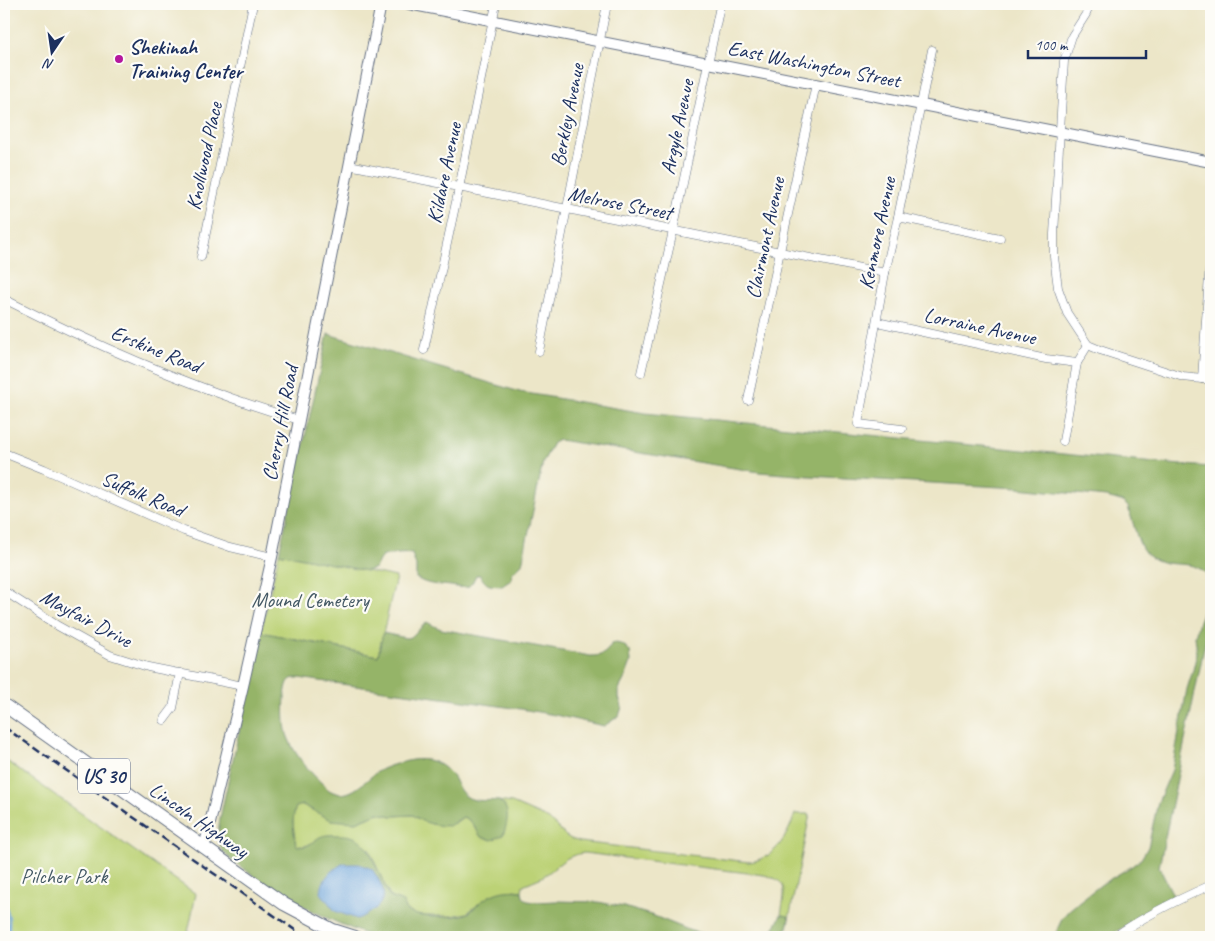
<svg xmlns="http://www.w3.org/2000/svg" width="1215" height="941" font-family="Caveat,sans-serif">
	<rect width="100%" height="100%" fill="#fdfcf7"/>
	<filter id="ink" filterUnits="userSpaceOnUse"><feTurbulence type="fractalNoise" baseFrequency=".02" numOctaves="2"/><feDisplacementMap in="SourceGraphic" scale="10" xChannelSelector="R" yChannelSelector="G"/><feConvolveMatrix kernelMatrix="1 2 1 2 8 2 1 2 1" color-interpolation-filters="sRGB"/></filter>
	<filter id="wash" filterUnits="userSpaceOnUse"><feTurbulence type="fractalNoise" baseFrequency=".0096" numOctaves="4" result="noise"/><feDisplacementMap in="SourceGraphic" scale="20" xChannelSelector="R" yChannelSelector="G"/><feGaussianBlur stdDeviation="1.12" result="paint"/><feColorMatrix in="noise" values="0 0 0 0 0 0 0 0 0 0 0 0 0 0 0 0 0 1.4 0 .05"/><feComposite in="paint" operator="in"/></filter>
	<g filter="url(#wash)">
		<rect width="100%" height="100%" fill="#ece6c8"/>
		<!-- green -->
		<g fill="#bcd276" stroke="#6c806a">
			<polygon points="279,553 396,577 378,656 261,632"/>
			<polygon points="4,759 196,894 187,937 4,937"/>
			<path d="M498 801 512 803 549 819 566 836 571 839 580 842 749 862C775 859 787 837 795 814H810L789 919 788 916 781 915C784 893 791 881 764 875L584 853C562 856 559 867 542 877 536 880 529 882 523 885L522 891 515 890 491 895 467 913 451 916H417L406 910 402 902 390 897 369 849 320 837C312 843 305 849 296 845 294 832 291 820 295 807L303 805 312 810 356 822 378 813 392 816 413 815 422 821 455 823 463 817C470 820 473 822 475 829L505 807Z"/>
		</g>
		<!-- forest -->
		<g fill="#95b467" stroke="#587262">
			<path d="M328 334 520 392 645 413 1155 463 1211 467V581C1197 554 1170 572 1149 556 1138 549 1135 526 1130 514 1129 511 1129 509 1128 507 1123 500 1113 499 1106 497L1018 488 810 476 759 472 559 440 553 443 543 462 522 564 512 573 511 580 502 586C489 585 487 587 480 575H476L472 583 468 587C462 588 457 587 451 586 437 584 429 586 416 578V566L412 554C408 553 385 554 382 557 379 559 377 565 375 568L366 571 279 553Z"/>
			<polygon points="1211,590 1211,614 1159,867 1173,895 1169,900 1107,937 1055,937 1061,920 1068,911 1081,900 1102,884 1132,866 1141,859 1148,847 1158,802 1172,770 1187,689 1193,670 1197,653 1195,636 1199,621"/>
			<path d="M427 622 432 625 441 629 590 656C602 656 606 654 612 643 621 643 624 645 630 651L631 662 625 678 619 689V698L622 707 619 716 604 726 555 715 521 709 305 679C301 678 293 677 290 680 283 685 284 721 286 730 287 736 290 742 293 748 302 764 316 778 329 790 351 803 365 778 382 769 391 765 402 762 412 760 426 758 440 761 450 773 458 783 459 797 475 800 480 801 494 800 498 801 512 806 507 825 503 835L492 840 481 837C475 829 473 820 463 817L449 826 435 825 422 821 413 815 392 816 378 813 356 822 342 821 331 820 303 805 296 807C291 820 294 832 296 845 307 850 311 842 320 837 326 834 333 835 339 835 363 834 369 849 377 868 381 877 385 887 390 897L403 902C404 905 404 908 406 910 414 919 455 918 466 914 471 912 475 907 478 904 493 892 503 889 522 891L523 897 528 901 535 902 556 901 598 902 624 907 654 916 691 931 711 935 741 936H754L765 933 772 930 777 923 781 915 788 916 789 919 785 937H373C326 920 288 899 247 871 239 865 225 857 221 848 216 839 219 827 220 818L261 632 378 656 383 633 406 638 411 637Z"/>
		</g>
		<!-- water -->
		<path fill="#6ba2d9" stroke="#43689c" d="M342 864H359L372 869C375 874 380 881 382 887 388 904 370 914 357 919L335 911 321 893C322 878 330 872 342 864Z"/>
		<g fill="none" stroke-linecap="round" stroke-linejoin="round">
			<!-- stream -->
			<polyline stroke="#6ba2d9" stroke-width="2.5" points="4,901 9,918 9,937"/>
		</g>
	</g>
	<g filter="url(#ink)">
		<g fill="none" stroke-linecap="round" stroke-linejoin="round">
			<defs>
				<g id="minor">
					<polyline points="1090,4 1086,14 1072,36 1064,61 1054,234 1054,257 1058,288 1067,313 1088,345 1100,350 1183,377 1202,379 1211,379"/>
					<polyline points="349,165 885,273"/>
					<polyline points="898,217 1000,238"/>
					<polyline points="201,257 253,4"/>
					<path d="M4 299C99 347 197 390 299 420"/>
					<polyline points="877,322 1046,359 1077,363"/>
					<polyline points="424,350 459,188 496,4"/>
					<polyline points="539,351 607,4"/>
					<polyline points="641,373 673,231 720,6"/>
					<polyline points="1202,379 1211,247"/>
					<polyline points="748,400 816,84"/>
					<polyline points="902,429 858,424 885,273 898,217 932,50"/>
					<polyline points="1063,441 1077,363 1088,345"/>
					<polyline points="4,453 44,469 184,531 230,547 272,557"/>
					<polyline points="4,591 58,626 110,655 148,667 243,686"/>
					<polyline points="164,720 173,708 180,673"/>
					<path d="M1114 937C1144 916 1177 900 1211 885"/>
				</g>
				<g id="tertiary">
					<polyline points="409,4 1211,162"/>
					<polyline points="204,848 243,686 272,557 381,4"/>
				</g>
				<polyline id="primary" points="4,705 284,904 333,930 355,937"/>
			</defs>
			<!-- minor casing -->
			<use href="#minor" stroke="#646f83" stroke-width="9"/>
			<!-- tertiary casing -->
			<use href="#tertiary" stroke="#646f83" stroke-width="12"/>
			<!-- primary casing -->
			<use href="#primary" stroke="#646f83" stroke-width="14"/>
			<!-- minor -->
			<use href="#minor" stroke="#fff" stroke-width="8"/>
			<!-- tertiary -->
			<use href="#tertiary" stroke="#fff" stroke-width="10"/>
			<!-- primary -->
			<use href="#primary" stroke="#fff" stroke-width="12"/>
			<!-- rail -->
			<polyline stroke="#1b2f5e" stroke-width="2.5" stroke-dasharray="8 4" stroke-linecap="butt" points="4,727 305,937"/>
		</g>
	</g>
	<!-- markers -->
	<circle fill="#b5179e" stroke="#fdfcf7" stroke-width="2" cx="119" cy="59" r="5"/>
	<g text-anchor="middle" stroke-width="4.5" stroke-linejoin="round" paint-order="stroke">
		<!-- shield labels -->
		<rect fill="#fdfcf7" stroke="#5f6c8c" stroke-width="1" x="78" y="758.5" width="52" height="35" rx="4"/>
		<g font-size="20" font-weight="bold" fill="#1b2f5e">
			<text x="104" y="783">US 30</text>
		</g>
		<!-- poi labels -->
		<g font-size="21" font-weight="bold" fill="#1b2f5e" stroke="#fdfcf7" text-anchor="start">
			<text x="129" y="54">Shekinah<tspan x="129" dy="24">Training Center</tspan></text>
		</g>
		<!-- street labels -->
		<g font-size="21" fill="#1b2f5e" stroke="#fdfcf7">
			<text transform="translate(814 64) rotate(11)" y="7">East Washington Street</text>
			<text transform="translate(567 115) rotate(-79)" y="7">Berkley Avenue</text>
			<text transform="translate(677 127) rotate(-78)" y="7">Argyle Avenue</text>
			<text transform="translate(204 156) rotate(-78)" y="7">Knollwood Place</text>
			<text transform="translate(444 173) rotate(-78)" y="7">Kildare Avenue</text>
			<text transform="translate(620 203) rotate(11)" y="7">Melrose Street</text>
			<text transform="translate(877 233) rotate(-78)" y="7">Kenmore Avenue</text>
			<text transform="translate(765 238) rotate(-78)" y="7">Clairmont Avenue</text>
			<text transform="translate(980 326) rotate(12)" y="7">Lorraine Avenue</text>
			<text transform="translate(156 349) rotate(22)" y="7">Erskine Road</text>
			<text transform="translate(280 423) rotate(-79)" y="7">Cherry Hill Road</text>
			<text transform="translate(143 494) rotate(23)" y="7">Suffolk Road</text>
			<text transform="translate(86 618) rotate(28)" y="7">Mayfair Drive</text>
			<text transform="translate(199 820) rotate(35)" y="7">Lincoln Highway</text>
		</g>
		<!-- park labels -->
		<g font-size="21" fill="#435864" stroke="#fdfcf7">
			<text x="310" y="607">Mound Cemetery</text>
			<text x="64" y="883">Pilcher Park</text>
		</g>
	</g>
	<!-- margin -->
	<rect width="1215" height="941" fill="none" stroke="#fdfcf7" stroke-width="20"/>
	<!-- north arrow -->
	<g transform="translate(52 52) rotate(193)" stroke="#fdfcf7" stroke-width="4" paint-order="stroke">
	<path d="M0-4L9 19L0 12L-9 19Z" fill="#1b2f5e"/>
	<text y="-8" font-size="14" font-weight="bold" text-anchor="middle" fill="#1b2f5e">N</text>
	</g>
	<!-- scale -->
	<path d="M1028 50v8h118v-8" fill="none" stroke="#1b2f5e" stroke-width="2.5"/>
	<text x="1035" y="50" font-size="15" fill="#1b2f5e" stroke="#fdfcf7" stroke-width="4" paint-order="stroke">100 m</text>
</svg>
